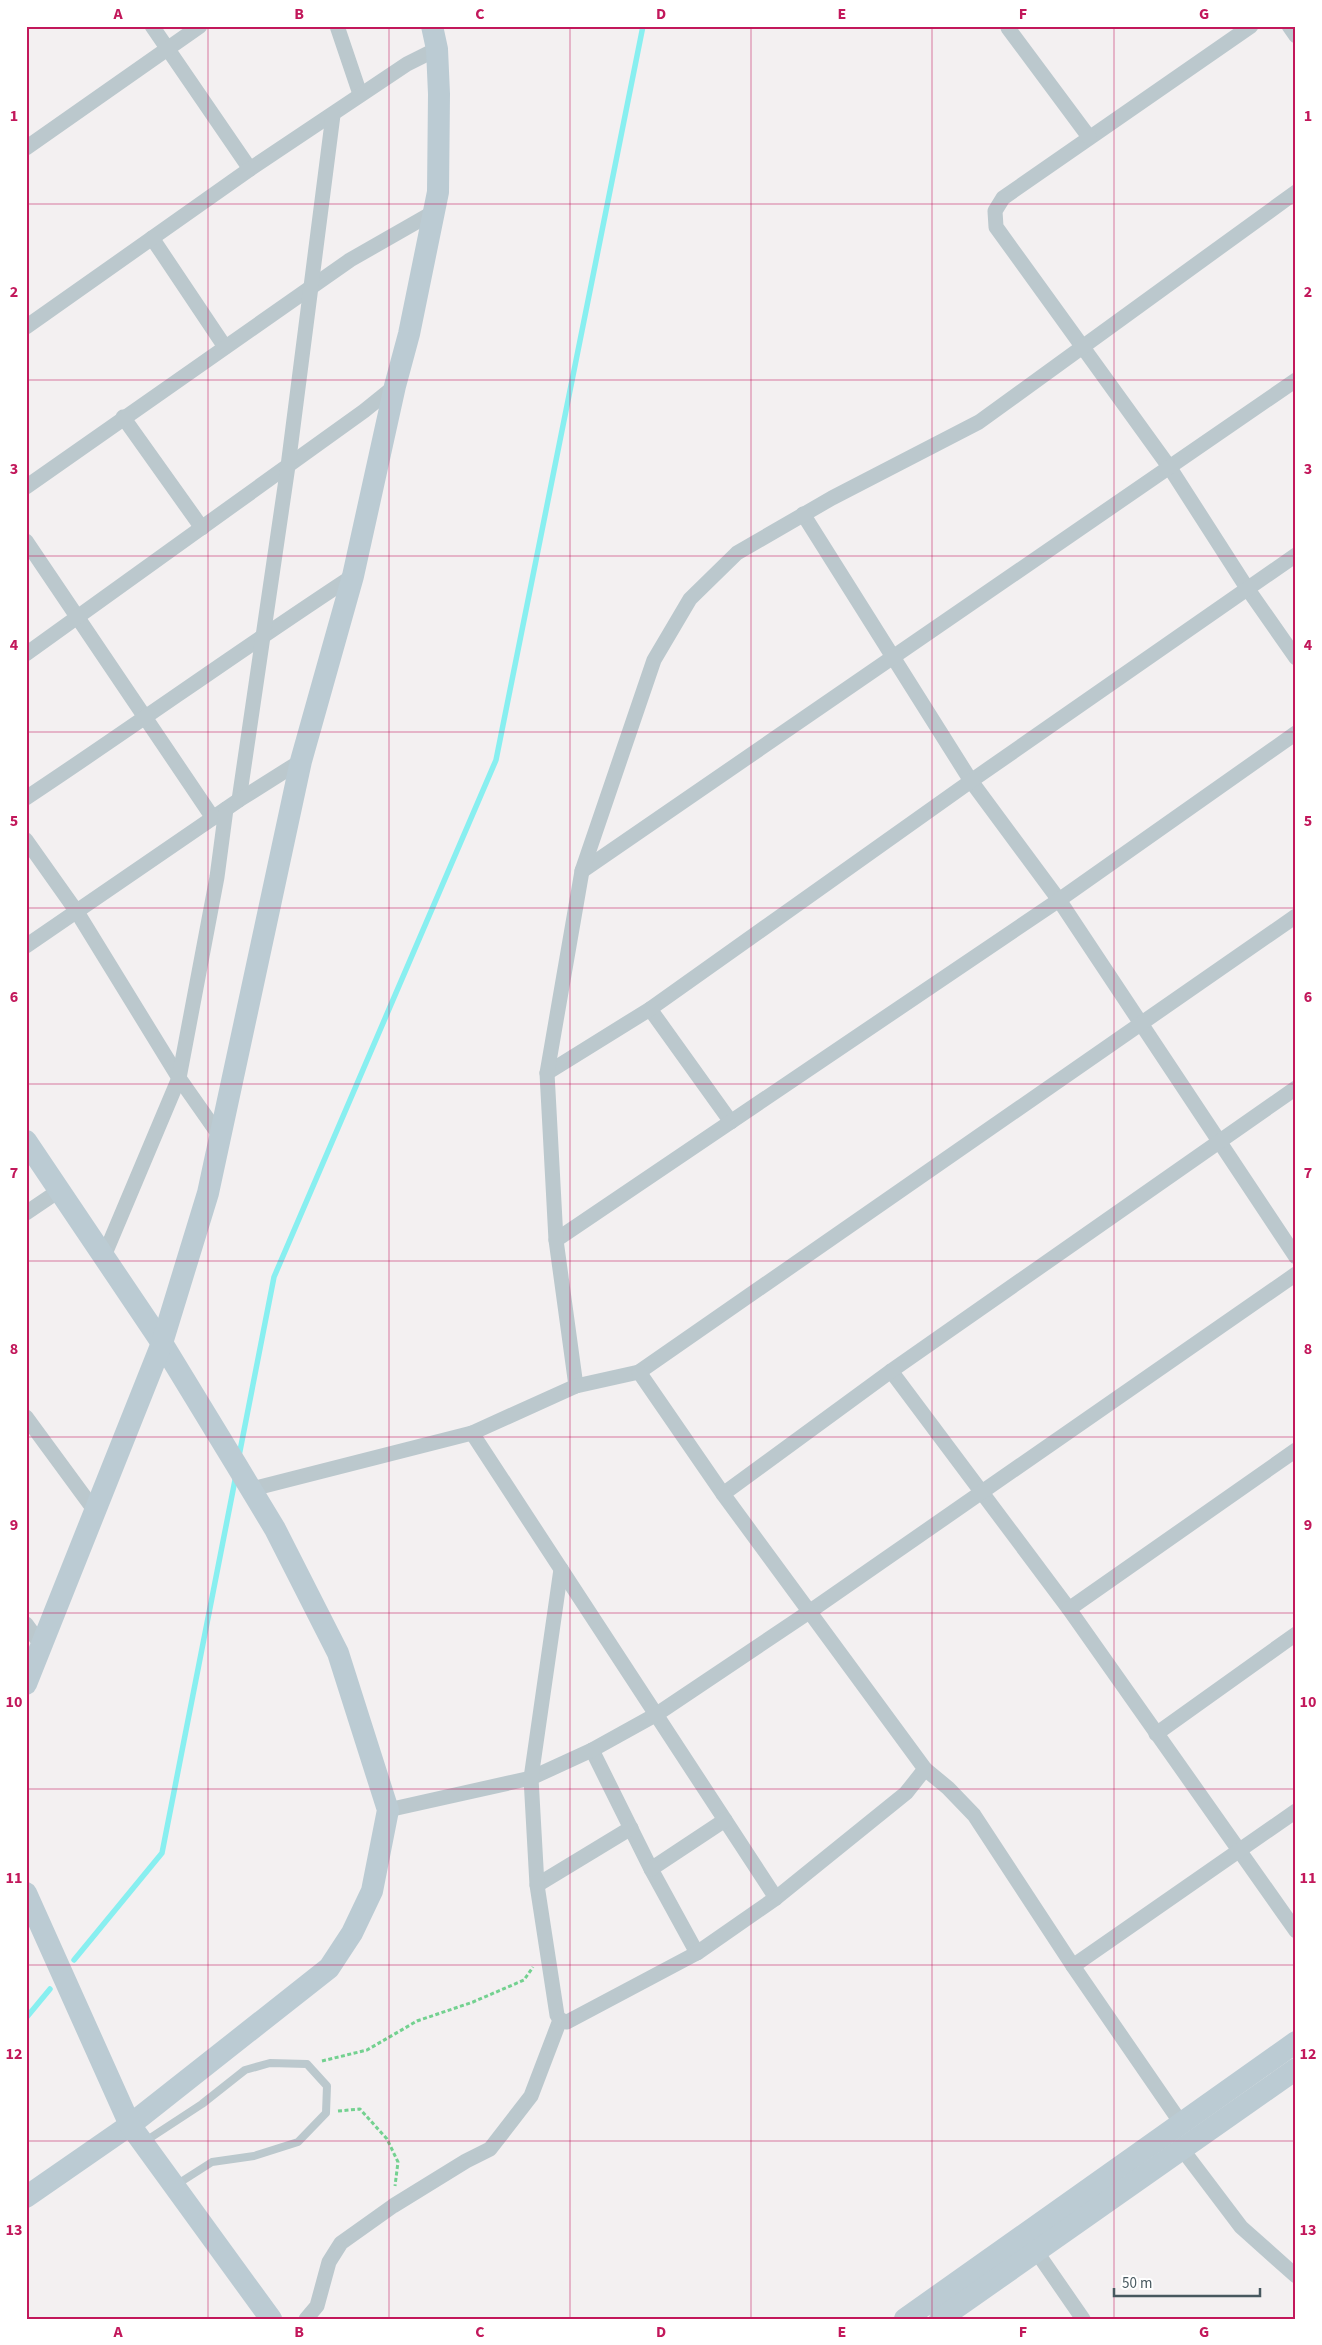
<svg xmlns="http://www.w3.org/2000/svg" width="1322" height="2345" font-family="'Source Sans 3',sans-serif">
	<rect width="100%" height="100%" fill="#f3f0f1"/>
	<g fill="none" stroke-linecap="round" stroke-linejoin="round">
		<!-- stream -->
		<g stroke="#88eff0" stroke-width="5.5">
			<polyline points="239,1456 274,1277 496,760 643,26"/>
			<polyline points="74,1960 162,1853 236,1475"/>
			<polyline points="26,2018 50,1989"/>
		</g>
		<!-- path -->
		<g stroke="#73d190" stroke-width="3" stroke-dasharray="4 2.5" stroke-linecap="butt">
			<polyline points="322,2061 367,2050 417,2021 473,2002 524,1980 533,1967"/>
			<polyline points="338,2111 360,2109 387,2139 398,2162 395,2186"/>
		</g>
		<!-- lane -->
		<polyline stroke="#bbc8cd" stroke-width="8" points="144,2142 202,2104 245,2070 270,2063 307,2064 327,2086 326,2113 298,2142 254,2156 212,2162 176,2185"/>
		<!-- street -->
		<g stroke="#bbc8cd" stroke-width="15">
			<polyline points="152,26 250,169"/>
			<polyline points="337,26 360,94"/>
			<polyline points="1251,26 1003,198 995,211 996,227 1170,468 1247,588 1296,658"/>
			<polyline points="1289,26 1296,36"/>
			<polyline points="1008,28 1089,137"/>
			<polyline points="26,148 200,26"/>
			<polyline points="152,238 225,347"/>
			<polyline points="26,327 250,169 407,64 437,49"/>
			<polyline points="123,417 202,528"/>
			<polyline points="26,487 350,260 434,212"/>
			<polyline points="803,514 971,781 1059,900 1296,1257"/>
			<polyline points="26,541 213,818"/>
			<polyline points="26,654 364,411 395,386"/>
			<path d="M26 798C136 725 243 648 353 576"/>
			<polyline points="239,800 288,466 333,115"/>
			<polyline points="26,840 77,912 179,1078 219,1135"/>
			<polyline points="582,871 1296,380"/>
			<polyline points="26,946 239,800 301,761"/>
			<polyline points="650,1009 731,1122"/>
			<polyline points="547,1073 650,1009 971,781 1296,555"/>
			<polyline points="26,1213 60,1190"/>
			<polyline points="556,1240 1059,900 1296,733"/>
			<polyline points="104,1256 179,1078 217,877 226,809"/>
			<polyline points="891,1371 1069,1609 1296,1931"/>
			<polyline points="576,1386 556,1240 547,1073 582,871 654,660 690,599 737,553 832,498 979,422 1296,192"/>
			<polyline points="26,1417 95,1511"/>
			<polyline points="472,1433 776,1898"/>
			<polyline points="252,1489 472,1433 576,1386 639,1372 1296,916"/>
			<polyline points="723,1494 891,1371 1296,1088"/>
			<polyline points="1069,1609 1296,1450"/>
			<polyline points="26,1624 42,1646"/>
			<polyline points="1156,1734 1296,1634"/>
			<polyline points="592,1750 651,1869 697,1953"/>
			<polyline points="925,1769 948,1788 974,1815 1073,1966"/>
			<polyline points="388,1810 531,1778 592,1750 657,1714 809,1612 1296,1274"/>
			<polyline points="651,1869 725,1820"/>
			<polyline points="537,1885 631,1828"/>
			<polyline points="560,2020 567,2022 697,1953 776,1898 906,1793 925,1769 723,1494 639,1372"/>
			<polyline points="560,2020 557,2015 537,1885 531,1778 561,1569"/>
			<polyline points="1181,2123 1073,1966 1296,1811"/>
			<polyline points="1182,2149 1241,2227 1296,2276"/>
			<polyline points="1036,2251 1083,2319"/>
			<polyline points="306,2319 317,2306 329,2262 341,2243 393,2206 466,2161 490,2149 531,2096 560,2020"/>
		</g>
		<!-- secondary -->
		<g stroke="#bbcbd3" stroke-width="22">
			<polyline points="26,1141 162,1343 237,1466 275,1529 338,1653 388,1810 372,1891 352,1933 329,1968 130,2125 26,2197"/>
			<polyline points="26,1684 162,1343 208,1193 301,761 353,576 395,386 409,334 438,192 439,94 437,49 432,26"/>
			<polyline points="26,1893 130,2125 271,2319"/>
			<polyline points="905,2319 1296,2042"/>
			<polyline points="940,2319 1296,2069"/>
		</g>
	</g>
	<!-- grid -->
	<path fill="none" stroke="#c2185b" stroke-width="1" stroke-opacity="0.55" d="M208 26V2319M389 26V2319M570 26V2319M751 26V2319M932 26V2319M1114 26V2319M26 204H1296M26 380H1296M26 556H1296M26 732H1296M26 908H1296M26 1084H1296M26 1261H1296M26 1437H1296M26 1613H1296M26 1789H1296M26 1965H1296M26 2141H1296"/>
	<!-- border -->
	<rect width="1322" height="2345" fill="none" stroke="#ffffff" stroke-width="55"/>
	<!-- scale -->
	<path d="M1114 2288v8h146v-8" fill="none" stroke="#47585f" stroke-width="2.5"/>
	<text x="1122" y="2288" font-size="15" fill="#47585f" stroke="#ffffff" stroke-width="4" paint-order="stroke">50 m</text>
	<rect x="28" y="28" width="1266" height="2290" fill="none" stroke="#c2185b" stroke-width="2"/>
	<g font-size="16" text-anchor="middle" font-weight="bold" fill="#c2185b">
		<text x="118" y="19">A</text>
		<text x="299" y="19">B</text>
		<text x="480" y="19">C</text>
		<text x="661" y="19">D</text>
		<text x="842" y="19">E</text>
		<text x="1023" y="19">F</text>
		<text x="1204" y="19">G</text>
		<text x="14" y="121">1</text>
		<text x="1308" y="121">1</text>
		<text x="14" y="297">2</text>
		<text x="1308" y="297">2</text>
		<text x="14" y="474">3</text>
		<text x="1308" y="474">3</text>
		<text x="14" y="650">4</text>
		<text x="1308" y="650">4</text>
		<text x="14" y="826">5</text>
		<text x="1308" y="826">5</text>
		<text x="14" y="1002">6</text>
		<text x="1308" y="1002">6</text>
		<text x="14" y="1178">7</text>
		<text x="1308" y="1178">7</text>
		<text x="14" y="1354">8</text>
		<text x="1308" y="1354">8</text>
		<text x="14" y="1530">9</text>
		<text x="1308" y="1530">9</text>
		<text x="14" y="1707">10</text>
		<text x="1308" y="1707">10</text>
		<text x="14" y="1883">11</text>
		<text x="1308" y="1883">11</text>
		<text x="14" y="2059">12</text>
		<text x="1308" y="2059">12</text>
		<text x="14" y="2235">13</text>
		<text x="1308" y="2235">13</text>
		<text x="118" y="2337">A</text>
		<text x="299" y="2337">B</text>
		<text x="480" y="2337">C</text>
		<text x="661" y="2337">D</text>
		<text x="842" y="2337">E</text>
		<text x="1023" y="2337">F</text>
		<text x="1204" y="2337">G</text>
	</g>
</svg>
